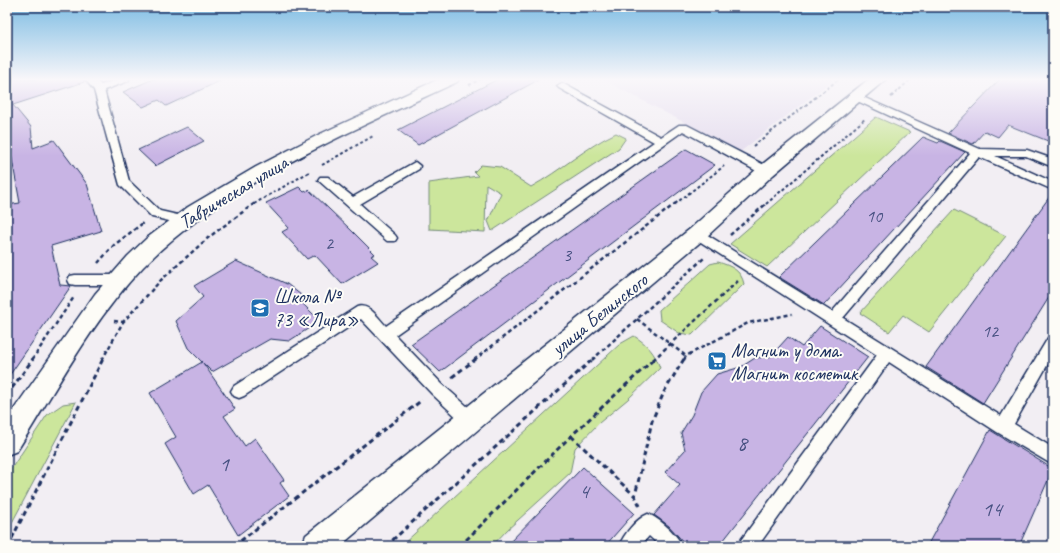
<svg xmlns="http://www.w3.org/2000/svg" width="1060" height="553" font-family="Caveat,sans-serif">
	<rect width="100%" height="100%" fill="#f2eef3"/>
	<filter id="ink" filterUnits="userSpaceOnUse"><feTurbulence type="fractalNoise" baseFrequency=".025" numOctaves="2"/><feDisplacementMap in="SourceGraphic" scale="8" xChannelSelector="R" yChannelSelector="G"/><feConvolveMatrix kernelMatrix="1 2 1 2 8 2 1 2 1" color-interpolation-filters="sRGB"/></filter>
	<g filter="url(#ink)">
		<!-- built -->
		<polygon fill="#e5ddee" points="602,79 834,79 740,152"/>
		<!-- green -->
		<g fill="#cce69c" stroke="#748a7d">
			<polygon points="876,117 910,132 767,267 730,244"/>
			<path d="M616 133 626 138 619 148 492 231 488 221 501 193 486 184 485 232 429 229V183L478 176 474 172 481 165 500 167 531 187C560 171 586 147 616 133Z"/>
			<polygon points="954,210 1006,236 929,332 903,315 889,332 860,313"/>
			<path d="M718 262C731 266 741 270 744 284L692 335 679 333 660 320 659 310 710 264Z"/>
			<path d="M634 336C647 344 655 353 660 368L628 399 599 423 575 448 570 473 507 530 492 546H401L620 344Z"/>
			<polygon points="76,402 7,532 7,475 47,415 63,404"/>
		</g>
		<!-- building -->
		<g fill="#c8b4e4" stroke="#1b2f5e">
			<polygon points="7,79 83,79 84,82 13,105 31,127 33,148 54,140 87,184 101,231 51,246 60,285 71,286 7,379 7,205 20,203 7,132"/>
			<polygon points="153,79 224,79 166,106 159,100 143,107 123,92"/>
			<polygon points="498,79 540,79 418,145 398,130"/>
			<polygon points="1000,79 1053,79 1053,143 1008,125 998,137 985,131 973,144 948,133"/>
			<polygon points="187,127 204,141 155,166 138,150"/>
			<polygon points="923,137 938,143 940,141 965,152 824,305 779,277"/>
			<polygon points="686,149 715,165 440,372 411,344"/>
			<polygon points="299,187 304,192 309,190 350,229 375,254 371,256 378,262 342,284 315,255 307,259 282,232 289,228 266,203"/>
			<polygon points="1053,192 1053,291 983,403 926,367"/>
			<polygon points="236,261 287,284 301,295 297,298 320,321 289,341 270,339 212,372 203,363 235,409 224,416 245,446 255,438 284,480 280,483 289,496 238,535 208,485 194,494 165,444 176,437 150,393 202,362 188,348 176,321 203,297 194,286"/>
			<polygon points="820,326 868,357 719,546 687,546 669,526 654,515 680,485 665,472 685,450 681,433 692,415 701,392 717,374 741,367 755,358 770,357 788,337 802,347"/>
			<polygon points="990,430 1053,469 1019,546 927,546"/>
			<polygon points="583,467 634,513 605,546 506,546"/>
		</g>
		<g fill="none" stroke-linecap="round" stroke-linejoin="round">
			<defs>
				<g id="service">
					<polygon points="85,79 95,79 101,85 118,79 129,79 128,81 104,90 129,181 160,211 186,217 188,220 186,223 182,224 152,217 120,185 94,90"/>
					<path d="M562 83 661 137 679 125H687L770 168 772 171 766 175 762 174 683 131 395 335 442 384 477 415 479 420 477 425 471 427 465 425 432 394 361 319 244 396 239 398 234 396 231 391 234 386 357 307C369 303 378 318 386 326L654 142 559 88 557 86Z"/>
					<polygon points="856,94 980,149 1027,150 1053,159 1053,167 1026,156 995,156 1053,182 1053,190 979,157 843,318 1001,416 1048,338 1053,336 1053,355 1014,424 1053,448 1053,465 997,432 889,362 758,546 738,546 741,540 877,355 693,237 691,234 693,231 701,231 832,312 970,153 853,99 851,97 853,95"/>
					<polygon points="415,162 420,166 419,169 360,204 395,235 397,238 395,241 387,241 318,180 320,177 328,177 353,197"/>
					<polygon points="75,275 119,275 124,276 126,280 124,284 119,285 75,285 70,284 68,280 70,276"/>
					<path d="M648 514C660 519 677 534 682 546H660L649 536 640 546H619C624 534 636 519 648 514Z"/>
				</g>
				<g id="tertiary">
					<path d="M439 79H459L457 82C354 130 222 185 143 267 92 321 56 389 17 451L7 455V419L95 294 128 256 147 238 188 207 256 167 320 134Z"/>
					<polygon points="869,79 886,79 773,175 704,239 340,546 302,546 306,535 690,229 759,167"/>
				</g>
			</defs>
			<!-- service casing -->
			<use href="#service" stroke="#1b2f5e" stroke-width="3"/>
			<!-- tertiary casing -->
			<use href="#tertiary" stroke="#1b2f5e" stroke-width="3"/>
			<!-- path-far2 -->
			<g stroke="#1b2f5e" stroke-width="2" stroke-dasharray="3 2.5" stroke-linecap="butt">
				<polyline points="469,85 481,79"/>
				<polyline points="891,97 911,79"/>
				<polyline points="753,146 839,79"/>
				<polyline points="322,165 373,136"/>
				<polyline points="254,204 309,172"/>
				<polyline points="675,204 724,166"/>
				<polyline points="766,204 866,118"/>
			</g>
			<!-- path-far1 -->
			<g stroke="#1b2f5e" stroke-width="2.5" stroke-dasharray="4 3" stroke-linecap="butt">
				<polyline points="730,235 767,203"/>
				<polyline points="98,263 114,245 143,223"/>
				<polyline points="637,319 686,356"/>
				<polyline points="114,321 123,322"/>
				<polyline points="32,360 74,297"/>
				<polyline points="102,360 123,322 161,280 209,237 255,203"/>
				<polyline points="474,360 676,203"/>
				<polyline points="592,360 704,258"/>
				<polyline points="653,360 739,280"/>
				<polyline points="684,360 686,356 748,323 792,314"/>
			</g>
			<!-- path -->
			<g stroke="#1b2f5e" stroke-width="3" stroke-dasharray="5 3.5" stroke-linecap="butt">
				<polyline points="452,377 476,359"/>
				<polyline points="7,395 33,359"/>
				<polyline points="571,436 635,496"/>
				<polyline points="640,506 635,496 652,421 664,392 684,359"/>
				<polyline points="8,546 103,359"/>
				<polyline points="234,546 422,400"/>
				<polyline points="386,546 593,359"/>
				<polyline points="460,546 571,436 654,359"/>
			</g>
			<!-- service -->
			<use href="#service" fill="#fdfcf7" fill-rule="evenodd"/>
			<!-- tertiary -->
			<use href="#tertiary" fill="#fdfcf7" fill-rule="evenodd"/>
		</g>
	</g>
	<!-- sky -->
	<linearGradient id="sky" x2="0" y2="1"><stop stop-color="#7dbce3"/><stop offset="0.51" stop-color="#f9f7fa"/><stop offset="1" stop-color="#f9f7fa" stop-opacity="0"/></linearGradient>
	<rect width="1060" height="156" fill="url(#sky)"/>
	<!-- icons -->
	<defs>
		<symbol id="school-square" viewBox="-11 -11 22 22"><rect x="-9" y="-9" width="18" height="18" rx="4" fill="#1f6fb2" stroke="#fdfcf7"/><path d="M0-5L7-2L0 1L-7-2ZM-4 1L0 2.5L4 1V4Q0 6-4 4Z" fill="#fff"/></symbol>
		<symbol id="supermarket-square" viewBox="-11 -11 22 22"><rect x="-9" y="-9" width="18" height="18" rx="4" fill="#1f6fb2" stroke="#fdfcf7"/><path d="M-6-5.5h2.5l.6 2H6L4.5 2H-2.5L-4.4-4H-6ZM-1.5 3.2a1.3 1.3 0 1 0 .1 0ZM3 3.2a1.3 1.3 0 1 0 .1 0Z" fill="#fff"/></symbol>
	</defs>
	<g fill-rule="evenodd">
		<use href="#school-square" x="249" y="297" width="22" height="22"/>
		<use href="#supermarket-square" x="706" y="350" width="22" height="22"/>
	</g>
	<g text-anchor="middle" stroke-width="4" stroke-linejoin="round" paint-order="stroke">
		<!-- number labels -->
		<g font-size="18" fill="#465080">
			<text x="874" y="222">10</text>
			<text x="329" y="249">2</text>
			<text x="567" y="261">3</text>
			<text x="990" y="337">12</text>
		</g>
		<!-- street labels -->
		<g font-size="20" fill="#1b2f5e" stroke="#fdfcf7">
			<text transform="translate(233 192) rotate(-31)" y="7">Таврическая улица</text>
			<text transform="translate(599 314) rotate(-39)" y="7">улица Белинского</text>
		</g>
		<!-- poi labels -->
		<g font-size="20" fill="#1b2f5e" stroke="#fdfcf7" text-anchor="start">
			<text x="274" y="303">Школа №<tspan x="274" dy="23">73 «Лира»</tspan></text>
			<text x="731" y="357">Магнит у дома.<tspan x="731" dy="23">Магнит косметик</tspan></text>
		</g>
		<!-- near-number labels -->
		<g font-size="22" fill="#465080">
			<text x="742" y="450">8</text>
			<text x="224" y="471">1</text>
			<text x="584" y="498">4</text>
			<text x="992" y="516">14</text>
		</g>
	</g>
	<!-- margin -->
	<rect width="1060" height="553" fill="none" stroke="#fdfcf7" stroke-width="24"/>
	<rect x="12" y="12" width="1036" height="529" fill="none" stroke="#1b2f5e" stroke-width="1.5" filter="url(#ink)"/>
</svg>
